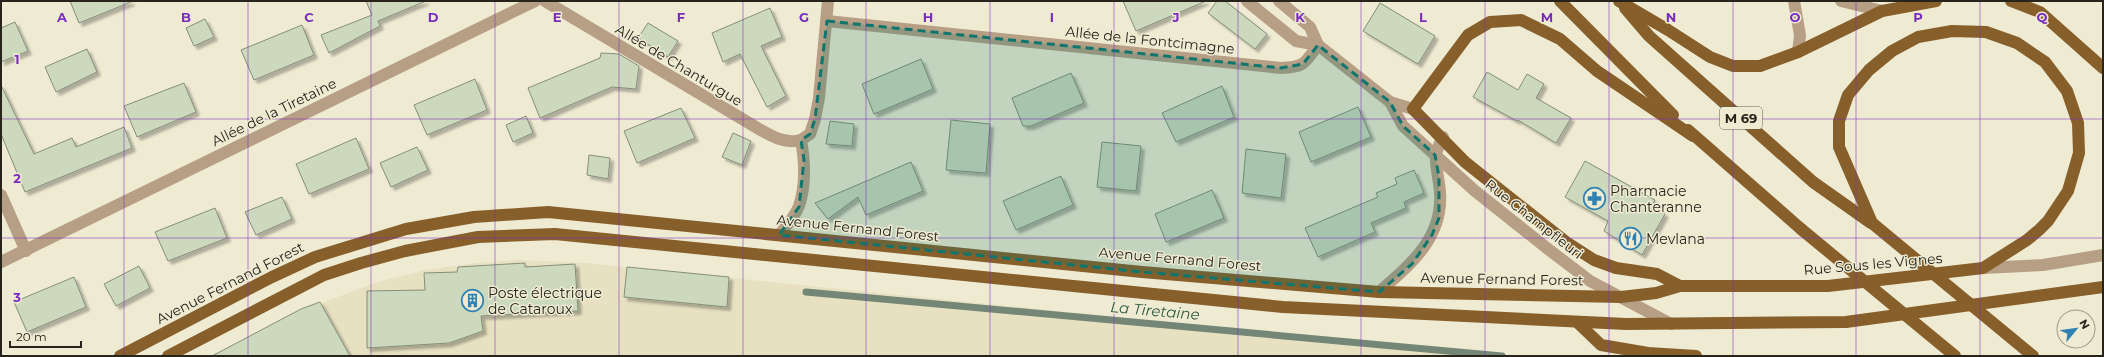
<svg xmlns="http://www.w3.org/2000/svg" width="2104" height="357" font-family="Montserrat,sans-serif">
	<defs>
		<filter id="shadow"><feDropShadow dx="3.5" dy="3.5" stdDeviation="1" flood-color="#0004"/></filter>
	</defs>
	<rect width="100%" height="100%" fill="#efebd3"/>
	<!-- built -->
	<polygon fill="#e7e1c1" points="518,260 586,263 1499,356 215,356 302,309 322,303 374,283 426,270 476,263"/>
	<g fill="none" stroke-linecap="round" stroke-linejoin="round">
		<!-- stream -->
		<polyline stroke="#748777" stroke-width="7" points="806,292 1502,356"/>
	</g>
	<!-- building -->
	<g fill="#ccd9bc" stroke="#858e79" filter="url(#shadow)">
		<polygon points="70,1 131,1 131,2 79,23"/>
		<polygon points="366,1 426,1 378,21 380,26 329,53 321,35 372,15"/>
		<polygon points="1123,1 1206,1 1136,31"/>
		<polygon points="1217,1 1225,1 1267,34 1255,49 1208,13"/>
		<polygon points="1380,3 1435,36 1418,64 1363,31"/>
		<polygon points="770,8 782,37 761,46 786,96 767,107 740,54 723,62 712,33"/>
		<polygon points="205,19 214,37 194,46 186,28"/>
		<polygon points="15,22 28,51 1,62 1,28"/>
		<polygon points="648,23 678,41 668,57 638,38"/>
		<polygon points="302,25 314,55 254,80 241,50"/>
		<polygon points="87,49 97,72 56,92 45,67"/>
		<polygon points="601,53 619,54 639,66 636,89 612,87 540,118 528,88 600,58"/>
		<polygon points="921,59 933,89 874,114 862,84"/>
		<polygon points="1487,72 1518,90 1527,74 1544,84 1536,98 1571,118 1556,143 1518,120 1517,121 1473,97"/>
		<polygon points="1071,73 1084,103 1031,126 1023,126 1012,98"/>
		<polygon points="475,79 487,110 427,135 414,105"/>
		<polygon points="184,83 196,112 137,137 124,106"/>
		<polygon points="1,85 34,154 72,138 76,147 124,127 132,148 25,192 1,134"/>
		<polygon points="1222,86 1234,117 1176,142 1162,113"/>
		<polygon points="1358,107 1371,137 1311,162 1299,132"/>
		<polygon points="681,108 695,138 637,163 624,131"/>
		<polygon points="526,116 533,133 513,142 506,125"/>
		<polygon points="951,120 990,124 986,173 946,170"/>
		<polygon points="830,121 854,124 852,146 826,144"/>
		<polygon points="733,133 751,141 742,165 722,157"/>
		<polygon points="356,138 369,169 309,194 296,164"/>
		<polygon points="1102,142 1141,146 1136,191 1097,187"/>
		<polygon points="417,147 428,170 391,187 380,163"/>
		<polygon points="1246,149 1286,154 1281,198 1242,193"/>
		<polygon points="589,155 610,158 608,179 587,175"/>
		<polygon points="1585,161 1655,200 1652,206 1665,214 1642,255 1604,231 1608,221 1565,197"/>
		<polygon points="911,162 923,191 866,215 858,197 828,219 815,203"/>
		<polygon points="1414,170 1424,193 1404,202 1406,208 1371,223 1375,232 1318,257 1305,228 1378,197 1376,193 1397,184 1395,178"/>
		<polygon points="1061,176 1073,205 1016,230 1003,201"/>
		<polygon points="1212,190 1224,218 1166,242 1155,214"/>
		<polygon points="282,197 292,219 256,235 245,212"/>
		<polygon points="215,208 227,238 168,261 155,232"/>
		<polygon points="525,263 525,267 575,264 578,311 481,316 483,331 449,343 367,348 367,291 425,290 424,273 457,272 458,267"/>
		<polygon points="139,266 150,288 116,306 104,284"/>
		<polygon points="627,267 729,277 727,307 624,297"/>
		<polygon points="74,277 86,307 27,332 14,302"/>
		<polygon points="320,302 350,356 212,356 301,309"/>
	</g>
	<g fill="none" stroke-linecap="round" stroke-linejoin="round">
		<!-- minor -->
		<g stroke="#b69f85" stroke-width="12">
			<path d="M545 1 759 129C773 137 785 144 801 140"/>
			<polyline points="1247,1 1296,41 1318,45 1390,102 1413,109"/>
			<polyline points="1279,1 1310,27 1318,45"/>
			<polyline points="1794,1 1800,35 1798,52"/>
			<polyline points="1841,1 1882,11"/>
			<path d="M827 21 1281 68C1305 67 1304 64 1318 45"/>
			<polyline points="1390,102 1403,126 1475,191 1548,249 1590,281 1671,324"/>
			<polyline points="1,195 26,251"/>
			<path d="M779 235C786 226 795 217 799 206 806 185 805 162 801 140L810 134 815 119 819 98 828 1"/>
			<polyline points="1,262 535,1"/>
			<polyline points="1983,268 2043,265 2103,255"/>
			<path d="M1379 292C1410 265 1443 238 1440 193 1440 184 1434 160 1436 154 1437 148 1441 142 1443 137"/>
		</g>
		<!-- major -->
		<g stroke="#875f2b" stroke-width="12">
			<polyline points="1560,1 1673,115"/>
			<polyline points="1619,1 1668,30 1710,57 1733,66 1760,66 1798,52 1882,11 1936,1"/>
			<polyline points="2011,1 2040,12 2103,68"/>
			<polyline points="1625,8 1649,36 1813,182 1871,223"/>
			<polyline points="1688,130 1801,229"/>
			<polyline points="1680,286 1657,274 1616,268 1594,260 1566,242 1465,162 1413,109 1468,35 1490,22 1521,20 1560,39 1597,71 1693,136"/>
			<polyline points="1577,322 1601,345 1648,353 1696,356"/>
			<polyline points="120,356 272,277 315,257 406,229 474,217 548,212 1142,272 1379,292 1621,297 1656,293 1680,286 1828,286 1983,268 2027,240 2039,230 2048,221 2068,191 2079,153 2078,123 2067,91 2045,62 2017,43 1986,32 1952,31 1918,37 1892,51 1869,70 1848,95 1839,121 1839,147 1872,223"/>
			<polyline points="168,356 324,275 361,263 405,251 478,237 555,234 1283,307 1626,324 1846,322 2103,287"/>
		</g>
		<!-- major-bridge -->
		<g stroke="#875f2b" stroke-width="12">
			<polyline points="1872,223 2033,356"/>
			<polyline points="1801,229 1955,356"/>
		</g>
	</g>
	<!-- marked area -->
	<path fill="#0f766e" fill-opacity="0.2" stroke="#0f766e" stroke-width="3" stroke-dasharray="8 5" stroke-linejoin="round" d="M827 21 1281 68 1303 64 1318 45 1390 102 1403 126 1435 155 1439 177V218L1432 235 1412 264 1379 292 1142 272 779 235 799 207 804 160 801 140 810 134 815 119Z"/>
	<!-- grid -->
	<path fill="none" stroke="#7b2cbf" stroke-width="1" stroke-opacity="0.55" d="M124 1V356M248 1V356M371 1V356M495 1V356M619 1V356M743 1V356M866 1V356M990 1V356M1114 1V356M1238 1V356M1361 1V356M1485 1V356M1609 1V356M1733 1V356M1856 1V356M1980 1V356M1 119H2103M1 238H2103"/>
	<!-- icons -->
	<defs>
		<symbol id="pharmacy-ring" viewBox="-11 -11 22 22"><circle r="9.5" fill="#efebd3" stroke="#3182b3" stroke-width="1.5"/><path d="M-2-6h4v4h4v4h-4v4h-4v-4h-4v-4h4Z" fill="#3182b3"/></symbol>
		<symbol id="restaurant-ring" viewBox="-11 -11 22 22"><circle r="9.5" fill="#efebd3" stroke="#3182b3" stroke-width="1.5"/><path d="M-5-6h1v4h1v-4h1v4h1v-4h1v5L-1.5 .5V6h-2V.5L-5-1ZM5-6V6H3V1.5H1.5Q1.5-4 5-6Z" fill="#3182b3"/></symbol>
		<symbol id="building-ring" viewBox="-11 -11 22 22"><circle r="9.5" fill="#efebd3" stroke="#3182b3" stroke-width="1.5"/><path d="M-4-6H4V6H1V3H-1V6H-4ZM-2.5-4.3h1.7v1.8h-1.7ZM.8-4.3h1.7v1.8H.8ZM-2.5-1h1.7V.8h-1.7ZM.8-1h1.7V.8H.8Z" fill="#3182b3"/></symbol>
	</defs>
	<g fill-rule="evenodd">
		<use href="#pharmacy-ring" x="1582" y="186" width="25" height="25"/>
		<use href="#restaurant-ring" x="1618" y="226" width="25" height="25"/>
		<use href="#building-ring" x="460" y="288" width="25" height="25"/>
	</g>
	<g text-anchor="middle" stroke-width="3" stroke-linejoin="round" paint-order="stroke">
		<!-- shield labels -->
		<rect fill="#efebd3" stroke="#626052" stroke-width="1" x="1720" y="107" width="42" height="22" rx="3"/>
		<g font-size="13" font-weight="bold" fill="#26241b">
			<text x="1741" y="123">M 69</text>
		</g>
		<!-- street labels -->
		<g font-size="14" fill="#26241b" stroke="#efebd3">
			<text transform="translate(1150 40) rotate(6)" y="5">Allée de la Fontcimagne</text>
			<text transform="translate(679 65) rotate(31)" y="5">Allée de Chanturgue</text>
			<text transform="translate(274 112) rotate(-26)" y="5">Allée de la Tiretaine</text>
			<text transform="translate(1534 219) rotate(38)" y="5">Rue Champfleuri</text>
			<text transform="translate(858 228) rotate(6)" y="5">Avenue Fernand Forest</text>
			<text transform="translate(1180 259) rotate(5)" y="5">Avenue Fernand Forest</text>
			<text transform="translate(1873 264) rotate(-5)" y="5">Rue Sous les Vignes</text>
			<text transform="translate(1502 279) rotate(1)" y="5">Avenue Fernand Forest</text>
			<text transform="translate(230 283) rotate(-27)" y="5">Avenue Fernand Forest</text>
		</g>
		<!-- poi labels -->
		<g font-size="14" fill="#26241b" stroke="#efebd3" text-anchor="start">
			<text x="1610" y="196">Pharmacie<tspan x="1610" dy="16">Chanteranne</tspan></text>
			<text x="1646" y="244">Mevlana</text>
			<text x="488" y="298">Poste électrique<tspan x="488" dy="16">de Cataroux</tspan></text>
		</g>
		<!-- water labels -->
		<g font-size="15" font-style="italic" fill="#2c5b3e" stroke="#efebd3">
			<text transform="translate(1155 311) rotate(5)" y="5">La Tiretaine</text>
		</g>
	</g>
	<g font-size="13" text-anchor="middle" font-weight="bold" fill="#7b2cbf" stroke="#efebd3" stroke-width="3" stroke-linejoin="round" paint-order="stroke">
		<text x="62" y="22">A</text>
		<text x="186" y="22">B</text>
		<text x="309" y="22">C</text>
		<text x="433" y="22">D</text>
		<text x="557" y="22">E</text>
		<text x="681" y="22">F</text>
		<text x="804" y="22">G</text>
		<text x="928" y="22">H</text>
		<text x="1052" y="22">I</text>
		<text x="1176" y="22">J</text>
		<text x="1300" y="22">K</text>
		<text x="1423" y="22">L</text>
		<text x="1547" y="22">M</text>
		<text x="1671" y="22">N</text>
		<text x="1795" y="22">O</text>
		<text x="1918" y="22">P</text>
		<text x="2042" y="22">Q</text>
		<text x="17" y="64">1</text>
		<text x="17" y="183">2</text>
		<text x="17" y="302">3</text>
	</g>
	<!-- border -->
	<rect width="2104" height="357" fill="none" stroke="#26241b" stroke-width="4"/>
	<!-- north arrow -->
	<g transform="translate(2076 329) rotate(61)"><circle r="19" fill="#efebd3" stroke="#9f9b89"/>
	<path d="M0-3L7 15L0 10L-7 15Z" fill="#3182b3"/>
	<text y="-6" font-size="11" font-weight="bold" text-anchor="middle" fill="#26241b">N</text>
	</g>
	<!-- scale -->
	<path d="M10 341v6h71v-6" fill="none" stroke="#26241b" stroke-width="2"/>
	<text x="16" y="341" font-size="12" fill="#26241b" stroke="#efebd3" stroke-width="3" paint-order="stroke">20 m</text>
</svg>
